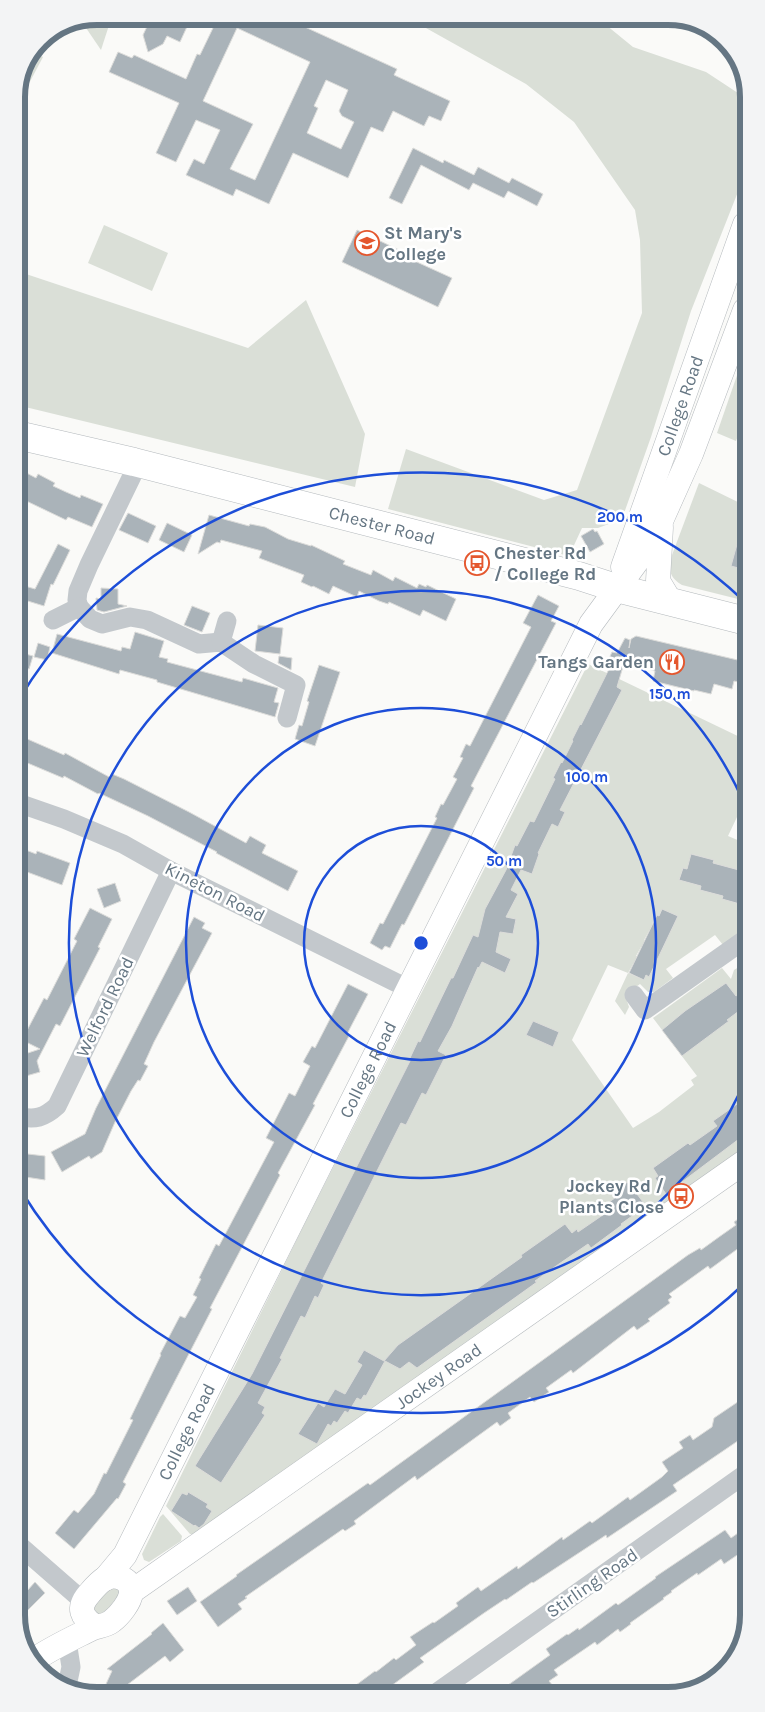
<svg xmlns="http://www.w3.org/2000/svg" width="765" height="1712" font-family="Karla,sans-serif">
	<rect width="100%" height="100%" fill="#fafaf8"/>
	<!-- green -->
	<g fill="#dadfd7" fill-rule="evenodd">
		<polygon points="97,16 112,16 101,50 82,22"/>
		<polygon points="420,16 595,16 633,47 706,72 744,97 745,174 691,311 651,437 622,519 598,528 582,528 569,556 388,509 406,449 544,500 577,490 642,313 640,240 635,210 574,122 526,84 417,23"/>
		<polygon points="34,52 43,57 16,108 16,92"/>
		<polygon points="104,225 168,253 152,291 88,263"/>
		<polygon points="17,271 248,348 306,300 365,434 355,487 17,405"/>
		<polygon points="742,361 745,363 745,416 736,441 717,433"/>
		<path d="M699 483 746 506V573L741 592 746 594V601L682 585C673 580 669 573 669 563Z"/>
		<path d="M588 664 746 740V798L728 836 747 844V876L738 874 739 870 713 863 714 860 692 854 687 869 683 868 679 880 701 886 700 890 723 896 722 899 747 906V929L723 945 715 935 666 969 673 978 654 992H648L640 984 625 995 629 1007 625 1015 615 1001 628 973 608 965 572 1040 633 1128 659 1112 694 1085 691 1080 697 1076 653 1018 722 968 731 979 734 970 747 962V1146L510 1312 195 1534H190L166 1506 303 1227ZM662 909 678 916 649 976 646 975 644 980 628 973 633 964 636 965 639 958 636 956 641 947 644 948V940L649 931 652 932V924L657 915 659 916Z"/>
		<polygon points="163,1514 182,1536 181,1541 149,1562 144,1560 142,1554 160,1517"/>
		<path d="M118 1586C122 1599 109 1611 98 1618L87 1604 90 1598Z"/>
	</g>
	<!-- building -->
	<g fill="#aab3b9" stroke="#dcdcda" fill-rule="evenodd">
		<path d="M152 16H297L294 22 397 69 394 75 450 101 441 121 429 116 424 126 393 111 383 132 371 127 348 178 293 153 269 204 236 189 233 196 186 175 194 159 204 164 220 130 196 120 176 162 156 153 179 103 109 72 118 52 132 58 134 55 186 79 197 54 200 55 213 28 191 18 180 42 167 36 163 44 148 52 143 35ZM237 28 310 62 255 180 230 169 253 124 203 101ZM326 80 348 90 339 111 342 116 354 122 341 149 307 133 318 108 314 106Z"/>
		<polygon points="413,148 443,163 444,160 474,175 478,167 509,183 512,178 543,194 537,206 508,191 504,198 473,183 469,190 421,165 402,204 389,198"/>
		<polygon points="357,230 399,250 397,253 452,278 438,307 342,262"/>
		<polygon points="17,468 36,478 38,474 55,483 53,486 66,492 80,498 81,495 103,504 92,527 68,517 66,520 18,497"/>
		<polygon points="128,513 156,526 148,543 119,530"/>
		<polygon points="209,515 249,526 250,524 265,527 288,539 311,546 311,545 345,561 343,564 371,575 373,570 393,581 395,577 417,588 419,584 426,587 427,585 456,599 446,621 423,610 420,616 389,602 388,604 379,601 359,591 357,597 333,586 329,594 313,586 312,587 301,582 304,575 259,558 262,551 221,540 220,543 217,542 198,554"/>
		<polygon points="167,523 192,535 184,552 159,540"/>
		<polygon points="742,526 746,527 746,570 731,566"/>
		<polygon points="593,529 595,532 597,531 604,544 590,552 581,536"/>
		<polygon points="58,544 70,550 53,585 51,584 44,606 18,598 18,584 35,589"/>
		<polygon points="101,588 118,589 118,604 127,606 104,612 97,610 96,598 101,599"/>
		<polygon points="538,595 559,606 551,621 556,623 471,786 474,788 404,925 402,924 390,948 385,946 382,950 370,943 380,923 383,924 437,818 435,817 441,804 443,805 457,779 453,777 463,758 460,757 466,744 470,746 531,627 523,623"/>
		<polygon points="192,606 210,613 202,632 184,625"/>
		<polygon points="258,625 283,628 280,654 255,651"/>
		<polygon points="135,632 164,641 159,657 168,659 167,662 242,682 243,678 278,688 274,702 279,703 275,717 157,682 157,680 120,670 119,674 52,653 57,634 121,651 122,647 130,649"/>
		<polygon points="636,636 746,662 742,683 734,681 732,689 714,684 711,694 694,690 694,691 653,681 655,671 624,663 617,687 622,690 560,810 565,812 558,827 552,824 538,853 539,854 532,874 521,870 511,890 518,894 506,917 516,919 513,934 500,932 496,952 511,959 505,973 482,962 479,968 478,967 452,1026 438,1051 446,1055 426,1095 422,1093 406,1125 401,1123 321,1283 324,1285 318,1298 315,1296 305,1318 301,1316 280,1358 282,1359 258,1403 265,1407 262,1413 265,1415 221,1483 195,1466 252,1374 411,1059 410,1058 418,1041 420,1042 451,978 453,978 473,935 478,937 485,909 506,870 515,845 517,846 530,821 534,822 555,779 553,778 561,762 562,763 573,741 572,740 580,724 581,725 610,667 606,665 612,652 617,653 625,638 630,640 629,648 631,639"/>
		<polygon points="38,643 50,647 47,660 34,657"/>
		<polygon points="18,652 33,656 29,669 18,666"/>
		<polygon points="279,656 292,658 291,670 278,663"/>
		<polygon points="319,665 340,672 315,746 295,739 299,725 302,726 309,702 307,701"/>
		<polygon points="25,738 64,755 65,753 111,778 112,774 124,779 189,812 246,843 250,836 266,845 262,853 298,871 288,891 216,853 217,852 148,816 99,793 98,794 64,776 63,778 18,759 18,743 22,745"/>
		<polygon points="18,847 36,854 37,851 70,863 62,885 19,869"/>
		<polygon points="691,854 714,860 713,863 739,870 738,874 747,876 747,906 722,899 723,896 700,890 701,886 679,880 683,868 687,869"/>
		<polygon points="115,883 121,901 104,908 97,889"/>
		<polygon points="90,908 112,919 98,947 100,948 60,1026 56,1024 37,1061 40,1072 19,1078 19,1056 40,1049 22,1040 44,998 47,1000 77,941 74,939"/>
		<polygon points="662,909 678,916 649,977 646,975 644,980 629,973 657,915 659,916"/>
		<polygon points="194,917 205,923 202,928 212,933 154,1042 144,1064 148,1066 140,1081 138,1080 131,1091 115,1122 102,1152 91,1159 89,1156 62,1172 51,1152 85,1134 96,1108"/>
		<polygon points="726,983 736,996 747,988 747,1005 727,1020 729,1021 682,1056 662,1030 685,1011"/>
		<polygon points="348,984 368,994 347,1034 349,1036 313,1104 315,1105 278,1173 280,1175 210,1308 212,1309 123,1482 126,1484 118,1499 117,1498 74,1549 55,1533 74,1510 78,1513 94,1494 104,1473 106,1474 133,1420 130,1419 161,1355 160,1354 180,1316 185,1318 197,1297 193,1295 201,1279 199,1278 216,1244 219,1246 274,1142 266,1138 289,1093 295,1096 310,1066 303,1062 312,1046 315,1048"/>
		<polygon points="533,1021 559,1032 553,1047 526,1035"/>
		<polygon points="747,1097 747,1133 666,1194 655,1178 658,1176 653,1168 688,1143 690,1145 717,1126 713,1121"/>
		<polygon points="19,1153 45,1156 45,1180 19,1176"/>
		<polygon points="625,1182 626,1183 628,1182 646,1206 621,1224 622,1225 591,1248 588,1244 556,1266 535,1281 537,1282 417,1368 409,1362 400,1369 385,1361 366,1396 364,1395 361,1400 357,1398 348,1413 345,1411 337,1423 334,1421 331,1426 328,1424 317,1444 298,1434 318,1403 324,1407 335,1389 345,1394 362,1365 357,1362 364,1350 384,1361 398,1345 522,1257 521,1255 565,1224 572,1233 577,1229 578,1232 613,1208 609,1202 615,1198 611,1192"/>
		<polygon points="748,1212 748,1244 747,1242 710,1269 708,1266 669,1294 672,1297 668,1300 670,1303 648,1319 650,1321 637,1330 634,1326 573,1373 571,1370 546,1388 549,1392 534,1402 530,1397 508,1413 511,1418 500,1426 497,1422 417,1480 415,1476 354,1521 356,1524 345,1531 343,1529 245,1597 247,1598 238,1604 242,1609 218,1627 200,1602 237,1576 236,1575 368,1483 370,1485 688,1255 700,1248 701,1250 719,1237 736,1225 734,1222"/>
		<polygon points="748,1395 748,1434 673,1485 677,1491 607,1538 606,1535 597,1541 533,1583 532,1582 506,1600 505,1599 484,1613 420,1658 424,1662 391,1686 390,1685 379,1694 344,1694 375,1671 376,1672 394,1658 396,1660 416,1645 410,1637 433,1622 434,1623 458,1606 456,1603 478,1587 481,1591 517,1566 518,1569 562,1537 563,1540 590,1521 592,1523 628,1497 630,1500 662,1477 668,1471 662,1462 683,1448 679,1442 690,1435 693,1440 712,1427 714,1418"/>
		<polygon points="188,1492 208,1504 206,1507 212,1511 204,1524 199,1528 195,1525 194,1526 171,1511 182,1493 187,1495"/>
		<polygon points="748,1526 749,1547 724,1564 721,1559 698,1575 697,1573 671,1591 672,1592 663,1598 664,1599 630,1623 631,1624 620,1632 618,1629 597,1645 595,1642 554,1670 558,1675 549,1681 553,1686 544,1692 497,1693 550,1655 546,1649 567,1634 568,1635 578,1628 579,1630 616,1603 618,1605 656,1578 655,1577 725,1530 731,1538"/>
		<polygon points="35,1582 45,1593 27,1611 20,1604 20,1584 27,1591"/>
		<polygon points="188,1587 197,1601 177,1615 167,1601"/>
		<polygon points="163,1623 184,1650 170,1662 165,1656 127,1685 123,1695 101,1695 112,1671 107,1669 152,1634 151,1633"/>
	</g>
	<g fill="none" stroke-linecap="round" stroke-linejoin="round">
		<defs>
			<g id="major">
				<polyline points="661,527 658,581 670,601"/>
				<path id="s1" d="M623 567 745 224"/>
				<path id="s2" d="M105 1579 125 1555 579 648 591 624 643 553 661 521 691 454 745 310"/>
				<path id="s3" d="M131 1592 747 1160"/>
				<path d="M34 1660C53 1647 71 1639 91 1629 98 1626 106 1626 112 1621 120 1615 130 1602 131 1593 132 1579 117 1574 106 1578 100 1581 94 1588 89 1594 77 1608 81 1617 96 1627"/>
			</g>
			<g id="highway">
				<path id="s4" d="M17 435 134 462 579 576 616 588 746 621"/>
			</g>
		</defs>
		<!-- major casing -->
		<use href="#major" stroke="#b5babe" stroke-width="25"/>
		<!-- highway casing -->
		<use href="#highway" stroke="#b4b9bd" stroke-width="29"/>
		<!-- minor -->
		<g stroke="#c3c8cc" stroke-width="19">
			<polyline points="134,462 132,476 89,565 78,591 77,600 79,607 90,619 102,624 130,617 147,620 199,644 221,642 254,664 296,685 287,718"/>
			<polyline points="53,620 79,607"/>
			<polyline points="221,642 227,621"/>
			<polyline points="18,803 64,819 123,844 171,871 409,989"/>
			<polyline points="634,995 645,1010 747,938"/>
			<path d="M19 1116C34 1121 45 1117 57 1106L171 871"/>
			<polyline points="20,1546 83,1601"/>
			<polyline points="67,1641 71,1667 67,1686"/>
			<polyline points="436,1693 748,1472"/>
		</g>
		<!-- major -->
		<use href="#major" stroke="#fff" stroke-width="24"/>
		<!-- highway -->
		<use href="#highway" stroke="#fff" stroke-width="28"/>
	</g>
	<!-- distance rings -->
	<g fill="none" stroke="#1d4ed8" stroke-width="2.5">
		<circle cx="421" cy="943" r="117"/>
		<circle cx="421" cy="943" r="235"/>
		<path d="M746 1078A352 352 0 1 1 746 808"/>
		<path d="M747 1281A470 470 0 0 1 20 1189M18 701A470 470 0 0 1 745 602"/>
	</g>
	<!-- icons -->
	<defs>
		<symbol id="university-ring" viewBox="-11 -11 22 22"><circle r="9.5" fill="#fff" stroke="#e4572e" stroke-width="1.5"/><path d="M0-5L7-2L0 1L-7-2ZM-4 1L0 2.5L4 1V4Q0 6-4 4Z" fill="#e4572e"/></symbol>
		<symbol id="bus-ring" viewBox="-11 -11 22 22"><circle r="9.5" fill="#fff" stroke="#e4572e" stroke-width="1.5"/><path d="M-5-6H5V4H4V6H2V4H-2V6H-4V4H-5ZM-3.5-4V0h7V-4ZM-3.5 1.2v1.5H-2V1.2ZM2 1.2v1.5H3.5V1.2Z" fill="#e4572e"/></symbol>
		<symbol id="restaurant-ring" viewBox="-11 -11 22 22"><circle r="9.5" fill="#fff" stroke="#e4572e" stroke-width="1.5"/><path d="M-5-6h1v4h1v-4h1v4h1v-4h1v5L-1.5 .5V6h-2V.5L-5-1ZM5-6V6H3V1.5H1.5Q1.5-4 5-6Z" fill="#e4572e"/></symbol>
	</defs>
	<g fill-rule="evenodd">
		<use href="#university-ring" x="353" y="229" width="28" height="28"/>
		<use href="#bus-ring" x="463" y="549" width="28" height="28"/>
		<use href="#restaurant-ring" x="658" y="648" width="28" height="28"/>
		<use href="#bus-ring" x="667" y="1182" width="28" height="28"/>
	</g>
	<g text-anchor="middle" stroke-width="5" stroke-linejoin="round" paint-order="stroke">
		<!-- poi labels -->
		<g font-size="18" font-weight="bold" fill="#657683" stroke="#fff" text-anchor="start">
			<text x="384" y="239">St Mary's<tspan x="384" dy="21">College</tspan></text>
			<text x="494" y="559">Chester Rd<tspan x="494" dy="21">/ College Rd</tspan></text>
			<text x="654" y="668" text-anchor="end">Tangs Garden</text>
			<text x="664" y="1192" text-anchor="end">Jockey Rd /<tspan x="664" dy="21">Plants Close</tspan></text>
		</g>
		<!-- street labels -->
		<g font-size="18" fill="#657683" stroke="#fff">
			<text dy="6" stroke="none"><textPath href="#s1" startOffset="171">College Road</textPath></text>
			<text dy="6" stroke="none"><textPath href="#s4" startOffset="376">Chester Road</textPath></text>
			<text transform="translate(215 892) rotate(27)" y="6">Kineton Road</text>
			<text transform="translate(105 1007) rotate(-64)" y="6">Welford Road</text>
			<text dy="6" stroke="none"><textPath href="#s2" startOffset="574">College Road</textPath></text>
			<text dy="6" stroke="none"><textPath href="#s3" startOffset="376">Jockey Road</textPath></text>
			<text dy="6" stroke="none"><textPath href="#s2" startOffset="169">College Road</textPath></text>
			<text transform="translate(592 1583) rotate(-35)" y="6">Stirling Road</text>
		</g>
	</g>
	<!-- crop -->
	<path d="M0 0H765V1712H0ZM97 25H668A72 72 0 0 1 740 97V1615A72 72 0 0 1 668 1687H97A72 72 0 0 1 25 1615V97A72 72 0 0 1 97 25Z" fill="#f3f4f5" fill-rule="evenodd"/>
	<path fill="none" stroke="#657683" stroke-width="6" d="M97 25H668A72 72 0 0 1 740 97V1615A72 72 0 0 1 668 1687H97A72 72 0 0 1 25 1615V97A72 72 0 0 1 97 25Z"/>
	<circle cx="421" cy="943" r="8" fill="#1d4ed8" stroke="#fff" stroke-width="2.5"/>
	<g font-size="15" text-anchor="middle" font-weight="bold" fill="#1d4ed8" stroke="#fff" stroke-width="5" stroke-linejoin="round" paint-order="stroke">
		<text x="620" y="522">200 m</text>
		<text x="670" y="699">150 m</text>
		<text x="587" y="782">100 m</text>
		<text x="504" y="866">50 m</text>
	</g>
</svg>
